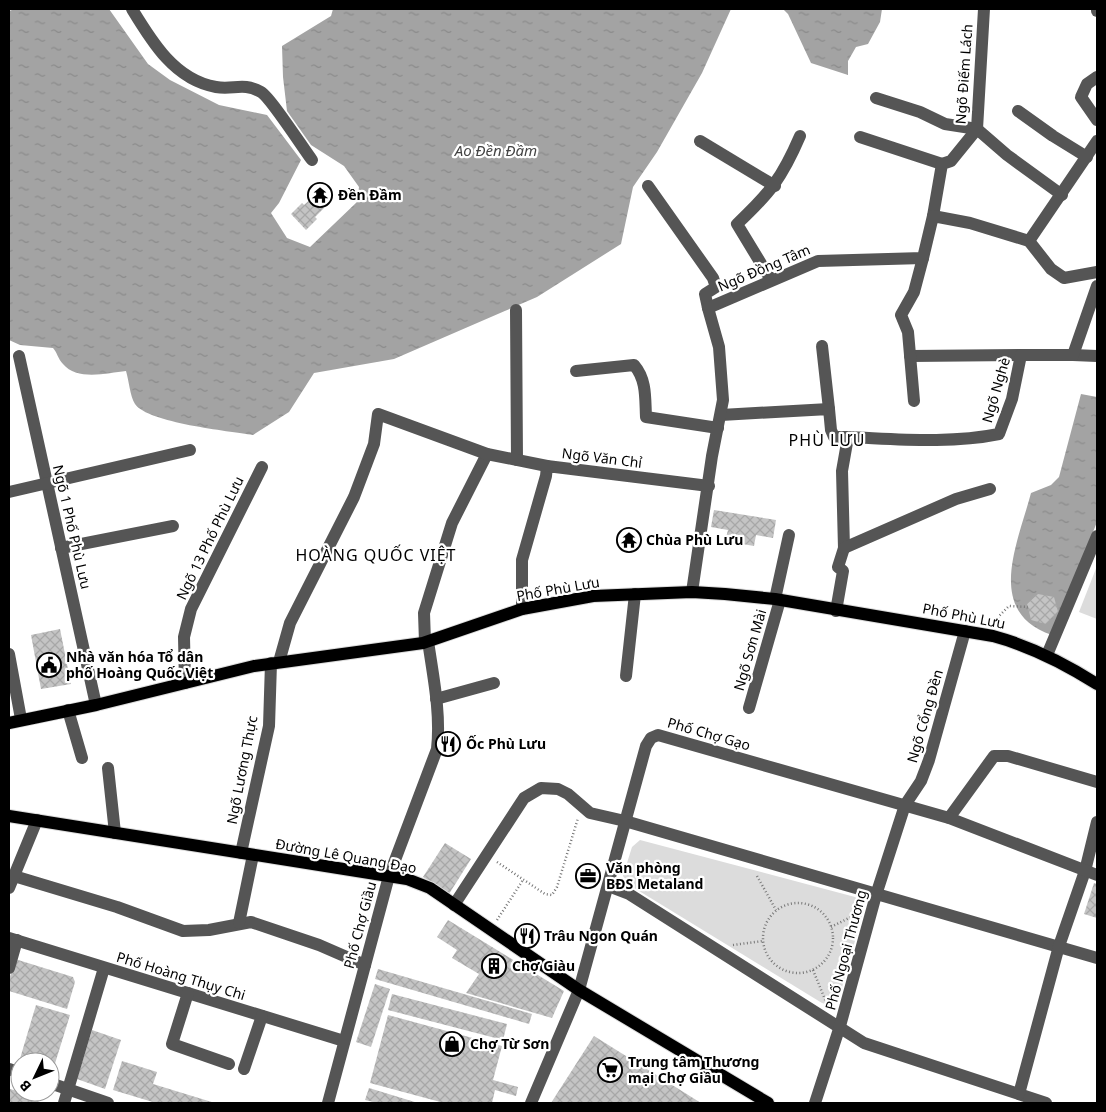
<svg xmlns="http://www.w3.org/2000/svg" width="1106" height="1112" font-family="'Noto Sans',sans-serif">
	<defs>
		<pattern id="water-ripples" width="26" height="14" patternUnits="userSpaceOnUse" patternTransform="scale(1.25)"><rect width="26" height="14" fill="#a3a3a3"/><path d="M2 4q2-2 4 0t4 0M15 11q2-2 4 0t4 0" fill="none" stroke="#8b8b8b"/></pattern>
		<pattern id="building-cross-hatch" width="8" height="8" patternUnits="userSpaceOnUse" patternTransform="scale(1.25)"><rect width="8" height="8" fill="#c4c4c4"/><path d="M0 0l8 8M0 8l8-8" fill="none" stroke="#a7a7a7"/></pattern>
	</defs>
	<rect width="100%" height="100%" fill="#fff"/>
	<!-- park -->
	<g fill="#dcdcdc">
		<polygon points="1097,566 1097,619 1079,612"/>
		<polygon points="640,840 855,897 860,901 863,912 839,998 829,1005 822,1003 631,886 623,876 632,847"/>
	</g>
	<!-- water -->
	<g fill="url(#water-ripples)">
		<path d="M15 9H109L148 64 170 80 219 105 267 115 301 160 279 203 271 213 287 238 310 247 357 202 359 187 344 166 311 145 287 111 283 77 282 46 331 16 333 9H731L702 73 657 152 633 187 621 244 537 297 394 359 314 373 289 412 253 435C229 431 148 423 135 404 130 396 129 381 126 371 107 373 77 381 63 364 58 359 57 352 53 348L20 345 9 340V11Z"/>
		<polygon points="783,9 882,9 880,22 868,44 856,47 848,61 848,75 811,63 788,14"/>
		<path d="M1081 394 1097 397V522L1052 635C984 612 1018 543 1031 493L1051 485 1059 477Z"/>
	</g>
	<!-- building -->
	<g fill="url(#building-cross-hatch)">
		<polygon points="314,196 324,208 315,217 317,219 306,230 291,214 302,203 304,205"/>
		<polygon points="714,510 776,520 773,538 756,535 754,546 725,541 728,530 711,527"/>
		<polygon points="1038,594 1054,597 1058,612 1046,624 1031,620 1028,607 1027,604"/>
		<polygon points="60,629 71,684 41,689 31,635"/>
		<polygon points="445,843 471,859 449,894 423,877"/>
		<polygon points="1094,883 1097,884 1097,918 1084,914"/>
		<polygon points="448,920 564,991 552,1018 466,993 479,974 452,958 457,950 437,937"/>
		<polygon points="15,959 73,977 75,982 67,1009 9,991 9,980"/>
		<polygon points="378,969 532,1014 529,1024 375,979"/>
		<polygon points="375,984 390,989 371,1047 356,1042"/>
		<polygon points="392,994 507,1024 503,1040 388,1010"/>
		<polygon points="36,1005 70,1015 53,1070 50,1072 50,1062 19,1062"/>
		<polygon points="388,1015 502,1046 493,1080 518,1087 516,1096 495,1090 492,1103 444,1103 370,1083"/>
		<polygon points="92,1030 121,1040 105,1089 77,1079"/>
		<polygon points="594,1036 701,1103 551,1103"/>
		<polygon points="122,1061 157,1072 153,1084 215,1103 156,1103 113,1090"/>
		<polygon points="369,1088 418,1103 378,1103 365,1100"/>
		<polygon points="10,1089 37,1097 39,1103 9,1103"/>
	</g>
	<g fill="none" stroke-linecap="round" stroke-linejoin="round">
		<defs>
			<g id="major">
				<path d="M9 723 96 705 254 666 423 643 522 609 593 596 692 592 725 594 775 599 993 636C1030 646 1064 663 1097 684"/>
				<polyline points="9,816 407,879 430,888 579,990 768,1103"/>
			</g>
		</defs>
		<!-- major casing -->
		<use href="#major" stroke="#dbdbdb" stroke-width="14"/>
		<!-- path -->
		<g stroke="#777" stroke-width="2.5" stroke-dasharray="1 2.5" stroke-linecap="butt">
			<polyline points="996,625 999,616 1009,606 1028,607"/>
			<polyline points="497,862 545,894 552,895 557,887 578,818"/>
			<polyline points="757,876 776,910"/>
			<circle cx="798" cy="938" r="35"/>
			<polyline points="497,920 523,880"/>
			<polyline points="831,927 859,913"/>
			<polyline points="733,945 763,941"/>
			<polyline points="813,970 826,1002"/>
		</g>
		<!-- minor -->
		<g stroke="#555" stroke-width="12">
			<path d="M132 9C152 42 175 80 216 87 234 90 243 82 261 92 270 97 303 148 312 160"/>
			<polyline points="1097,9 1097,11"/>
			<polyline points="1097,77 1087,84 1081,97 1097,120"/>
			<polyline points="876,98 920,112 945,124 977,129 1007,155 1062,195"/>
			<polyline points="1018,111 1053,136 1087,157"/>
			<polyline points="860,137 942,164"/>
			<polyline points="700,141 775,186"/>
			<polyline points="648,186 713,278 716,287 705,294 708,308"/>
			<polyline points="933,216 942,164 951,161 977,129 984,9"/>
			<polyline points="1029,241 1097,141"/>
			<path d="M771 280 737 224C770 193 782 178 800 136"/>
			<polyline points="516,310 517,460"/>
			<polyline points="822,346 829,409"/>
			<polyline points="1073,355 1097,356"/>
			<polyline points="19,356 96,705"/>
			<polyline points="910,356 1021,355"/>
			<path d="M576 371 634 365C647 380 645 399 646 417L718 428"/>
			<polyline points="914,401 908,332 901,315 914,292 923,258"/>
			<polyline points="721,415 829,409 831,430 834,437 848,437 842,471 844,548 838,567 843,571 836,611"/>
			<path d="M848 437C898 439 950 444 999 434L1012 399 1021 355H1073L1097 286"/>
			<polyline points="9,492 190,450"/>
			<polyline points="61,548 173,526"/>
			<polyline points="844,548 956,499 990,489"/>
			<polyline points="692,592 712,456 723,400 719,347 708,308 818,261 923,258 933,216 970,223 1029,241 1051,269 1064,278 1097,272"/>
			<polyline points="775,599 789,535"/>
			<polyline points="522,609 522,560 546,476 547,466 709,486"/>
			<polyline points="425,642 424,613 452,523 487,454"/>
			<polyline points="9,654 21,719"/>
			<polyline points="1047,655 1097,536"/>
			<polyline points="279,662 290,623 354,497 374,444 378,414 487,454 547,466"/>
			<polyline points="626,676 635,594"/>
			<polyline points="185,683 184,637 191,609 262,467"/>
			<polyline points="436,699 494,683"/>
			<polyline points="749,708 780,600"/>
			<polyline points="68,710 82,758"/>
			<polyline points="108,768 115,833"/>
			<polyline points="949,818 994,756 1008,756 1097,782"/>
			<polyline points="241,853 269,726 271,663"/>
			<polyline points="14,876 117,907 183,931 209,930 251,922 319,945 365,965"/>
			<polyline points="608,886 629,894 864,1043 1046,1103"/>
			<polyline points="9,888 37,820"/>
			<polyline points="454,905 524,798 541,788 558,789 568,794 590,813 625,821 1097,958"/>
			<polyline points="239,923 253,855"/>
			<polyline points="9,938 344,1041"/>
			<polyline points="9,968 17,940"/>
			<polyline points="188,993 172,1044 229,1064"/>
			<polyline points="9,1069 20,1073"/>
			<polyline points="244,1069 262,1016"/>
			<polyline points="50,1083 108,1103"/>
			<polyline points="1019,1094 1059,946 1085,871 1097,822"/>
			<polyline points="64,1103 104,968"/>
			<path d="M328 1103 389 876 437 749C441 713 433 676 428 641"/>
			<polyline points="531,1103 579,990 646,746 651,738 658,735 949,818 1097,875"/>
			<polyline points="815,1103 840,1026 876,895 905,805 921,781 929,760 965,631"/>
		</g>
		<!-- major -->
		<use href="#major" stroke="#000" stroke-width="12"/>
	</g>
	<!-- icons -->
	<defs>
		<symbol id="temple-ring" viewBox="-11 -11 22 22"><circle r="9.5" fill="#fff" stroke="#000" stroke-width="1.5"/><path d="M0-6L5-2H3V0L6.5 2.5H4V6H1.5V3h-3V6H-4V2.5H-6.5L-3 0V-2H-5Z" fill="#000"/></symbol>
		<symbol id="civic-ring" viewBox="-11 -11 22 22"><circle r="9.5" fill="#fff" stroke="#000" stroke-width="1.5"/><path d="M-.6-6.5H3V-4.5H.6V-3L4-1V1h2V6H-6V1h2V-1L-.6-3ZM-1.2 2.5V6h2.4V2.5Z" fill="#000"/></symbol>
		<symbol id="restaurant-ring" viewBox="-11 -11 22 22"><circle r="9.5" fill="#fff" stroke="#000" stroke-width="1.5"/><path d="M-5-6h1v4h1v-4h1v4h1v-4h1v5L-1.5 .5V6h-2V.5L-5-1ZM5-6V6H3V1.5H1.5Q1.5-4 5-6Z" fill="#000"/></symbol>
		<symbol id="office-ring" viewBox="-11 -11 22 22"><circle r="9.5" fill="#fff" stroke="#000" stroke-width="1.5"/><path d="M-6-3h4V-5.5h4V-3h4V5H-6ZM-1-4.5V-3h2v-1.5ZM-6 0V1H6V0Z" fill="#000"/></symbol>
		<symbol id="building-ring" viewBox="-11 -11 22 22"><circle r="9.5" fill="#fff" stroke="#000" stroke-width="1.5"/><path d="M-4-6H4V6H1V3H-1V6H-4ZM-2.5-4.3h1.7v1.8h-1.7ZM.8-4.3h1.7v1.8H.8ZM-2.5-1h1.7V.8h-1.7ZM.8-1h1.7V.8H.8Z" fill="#000"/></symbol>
		<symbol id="shop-ring" viewBox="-11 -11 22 22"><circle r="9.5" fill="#fff" stroke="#000" stroke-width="1.5"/><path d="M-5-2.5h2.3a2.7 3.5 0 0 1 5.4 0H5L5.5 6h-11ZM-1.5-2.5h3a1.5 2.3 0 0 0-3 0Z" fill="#000"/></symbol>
		<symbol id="supermarket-ring" viewBox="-11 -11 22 22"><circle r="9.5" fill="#fff" stroke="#000" stroke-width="1.5"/><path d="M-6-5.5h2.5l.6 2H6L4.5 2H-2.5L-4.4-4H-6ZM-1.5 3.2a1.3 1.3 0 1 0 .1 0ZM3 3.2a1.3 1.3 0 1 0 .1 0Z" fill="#000"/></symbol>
	</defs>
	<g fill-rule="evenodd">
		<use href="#temple-ring" x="306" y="181" width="28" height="28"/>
		<use href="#temple-ring" x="615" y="526" width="28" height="28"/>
		<use href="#civic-ring" x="35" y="651" width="28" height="28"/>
		<use href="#restaurant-ring" x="434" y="730" width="28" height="28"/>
		<use href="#office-ring" x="574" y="862" width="28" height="28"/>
		<use href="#restaurant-ring" x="513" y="922" width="28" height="28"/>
		<use href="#building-ring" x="480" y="952" width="28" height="28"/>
		<use href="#shop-ring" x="438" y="1030" width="28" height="28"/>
		<use href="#supermarket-ring" x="596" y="1056" width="28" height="28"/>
	</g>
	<g text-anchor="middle" stroke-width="4.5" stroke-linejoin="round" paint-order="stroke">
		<!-- street labels -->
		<g font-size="14" fill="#000" stroke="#fff">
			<text transform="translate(964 74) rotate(-86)" y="5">Ngõ Điếm Lách</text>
			<text transform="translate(764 268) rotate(-23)" y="5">Ngõ Đồng Tâm</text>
			<text transform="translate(996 390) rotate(-74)" y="5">Ngõ Nghè</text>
			<text transform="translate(602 458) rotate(7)" y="5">Ngõ Văn Chỉ</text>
			<text transform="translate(72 527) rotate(77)" y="5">Ngõ 1 Phố Phù Lưu</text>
			<text transform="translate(210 538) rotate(-64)" y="5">Ngõ 13 Phố Phù Lưu</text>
			<text transform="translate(558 589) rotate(-10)" y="5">Phố Phù Lưu</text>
			<text transform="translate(964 616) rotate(11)" y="5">Phố Phù Lưu</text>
			<text transform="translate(750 650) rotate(-74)" y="5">Ngõ Sơn Mài</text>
			<text transform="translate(925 716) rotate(-74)" y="5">Ngõ Cổng Đền</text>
			<text transform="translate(709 734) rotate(16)" y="5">Phố Chợ Gạo</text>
			<text transform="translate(242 770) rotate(-79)" y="5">Ngõ Lương Thực</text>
			<text transform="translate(346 856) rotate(10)" y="5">Đường Lê Quang Đạo</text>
			<text transform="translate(360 925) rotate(-75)" y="5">Phố Chợ Giầu</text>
			<text transform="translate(846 950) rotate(-75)" y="5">Phố Ngoại Thương</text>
			<text transform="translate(181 976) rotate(17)" y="5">Phố Hoàng Thụy Chi</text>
		</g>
		<!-- poi labels -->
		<g font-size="14" font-weight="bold" fill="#000" stroke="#fff" text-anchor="start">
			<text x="338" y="200">Đền Đầm</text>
			<text x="646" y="545">Chùa Phù Lưu</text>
			<text x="66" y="662">Nhà văn hóa Tổ dân<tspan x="66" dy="16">phố Hoàng Quốc Việt</tspan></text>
			<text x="466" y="749">Ốc Phù Lưu</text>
			<text x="606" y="873">Văn phòng<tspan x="606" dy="16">BĐS Metaland</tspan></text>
			<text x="544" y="941">Trâu Ngon Quán</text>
			<text x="512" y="971">Chợ Giàu</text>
			<text x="470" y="1049">Chợ Từ Sơn</text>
			<text x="628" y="1067">Trung tâm Thương<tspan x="628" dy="16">mại Chợ Giầu</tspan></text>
		</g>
		<!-- water labels -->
		<g font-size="15" font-style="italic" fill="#444" stroke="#fff">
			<text x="496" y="156">Ao Đền Đầm</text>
		</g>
		<!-- quarter labels -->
		<g font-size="16" letter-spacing="1" fill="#000" stroke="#fff">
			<text x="827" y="446">PHÙ LƯU</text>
			<text x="376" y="561">HOÀNG QUỐC VIỆT</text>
		</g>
	</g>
	<!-- border -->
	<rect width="1106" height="1112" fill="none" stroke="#000000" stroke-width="20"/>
	<!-- north arrow -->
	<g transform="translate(35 1077) rotate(227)"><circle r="24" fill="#ffffff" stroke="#999999"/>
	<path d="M0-4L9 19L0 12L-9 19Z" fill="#000000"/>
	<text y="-8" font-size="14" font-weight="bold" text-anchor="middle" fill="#000000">B</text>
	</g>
</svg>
